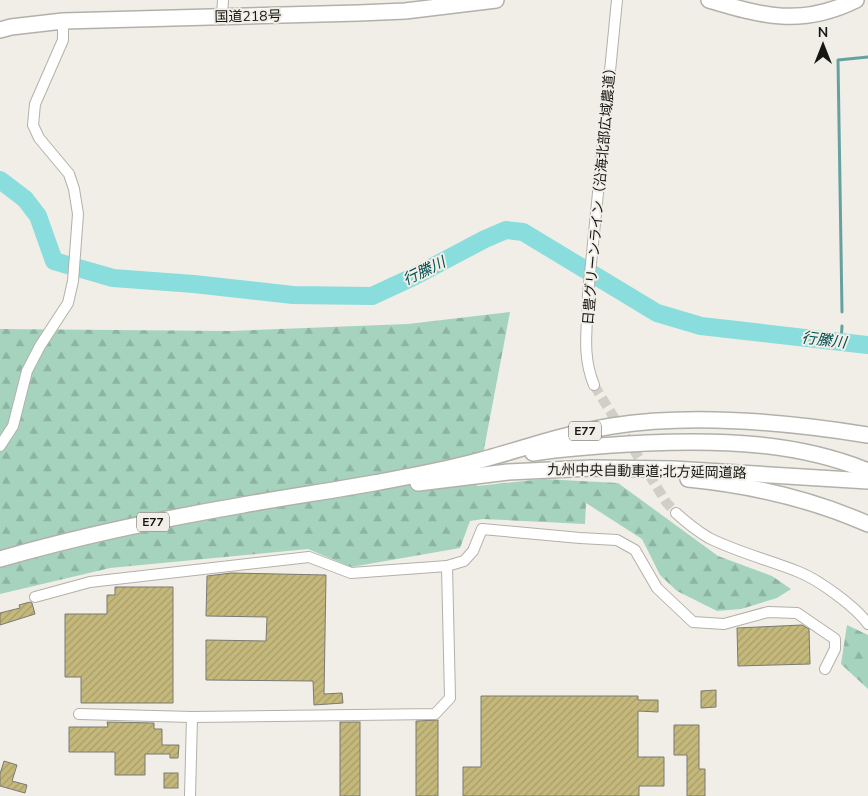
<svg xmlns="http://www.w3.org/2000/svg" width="868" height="796" font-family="'Nunito Sans','Noto Sans JP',sans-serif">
	<defs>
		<pattern id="forest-firs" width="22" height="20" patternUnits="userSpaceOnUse" patternTransform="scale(1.25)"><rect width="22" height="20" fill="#a5d3be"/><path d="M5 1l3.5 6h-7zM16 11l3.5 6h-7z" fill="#8db4a2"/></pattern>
		<pattern id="building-hatch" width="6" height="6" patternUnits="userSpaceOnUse" patternTransform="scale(1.25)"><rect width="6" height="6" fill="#c4b87b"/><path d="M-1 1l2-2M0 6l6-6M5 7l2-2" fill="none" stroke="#a89d69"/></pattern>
	</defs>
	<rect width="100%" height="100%" fill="#f0eee7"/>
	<!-- forest -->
	<g fill="url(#forest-firs)">
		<polygon points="510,312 477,486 543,479 618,483 718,556 772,576 791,589 777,598 741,609 717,611 677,591 660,575 642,539 586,503 585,524 483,519 470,521 460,548 351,567 308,549 110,568 0,594 0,329 230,331 408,324"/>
		<polygon points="847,625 868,635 868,689 841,664"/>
	</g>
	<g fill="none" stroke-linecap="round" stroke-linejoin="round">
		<!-- stream -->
		<g stroke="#66a1a0" stroke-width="3">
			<polyline points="842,312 838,60 868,57"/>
			<polyline points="841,342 842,326"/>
		</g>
		<!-- river -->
		<polyline stroke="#89dddd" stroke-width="18" points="0,180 25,199 38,216 54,261 113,278 194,284 293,295 372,296 413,277 485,239 506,230 523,232 657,313 701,326 868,345"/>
	</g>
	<!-- building -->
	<g fill="url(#building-hatch)" stroke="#7b7a73">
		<polygon points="231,573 326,575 324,694 342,693 343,703 314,705 313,681 206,680 206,640 266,641 267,617 206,616 207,576"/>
		<polygon points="115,587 173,587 173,703 81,703 81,677 65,677 65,614 107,614 107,595 115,595"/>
		<polygon points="30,602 32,603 35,614 0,625 0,613 20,608 19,605"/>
		<polygon points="802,625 809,629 810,664 738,666 737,628"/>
		<polygon points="716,690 716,707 701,708 701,691"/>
		<polygon points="481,696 638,696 638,700 658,700 658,712 638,711 638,757 664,757 664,786 639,786 639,796 463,796 463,767 481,767"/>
		<polygon points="438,720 438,796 416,796 416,721"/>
		<polygon points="107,722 154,723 154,729 162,729 162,745 179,745 178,758 170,758 170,754 145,754 145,775 115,775 115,752 69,752 69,727 108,727"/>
		<rect x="340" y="722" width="20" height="74"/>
		<polygon points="674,725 699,725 699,769 705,769 705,796 687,796 687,755 674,755"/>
		<polygon points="4,761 17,765 12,781 27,785 25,793 0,786 0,774"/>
		<rect x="164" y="773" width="14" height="15"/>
	</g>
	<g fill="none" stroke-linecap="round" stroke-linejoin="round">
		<!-- minor-tunnel -->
		<polyline stroke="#cfcec7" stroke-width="10" stroke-dasharray="10 5" stroke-linecap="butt" points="594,385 666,502 676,513"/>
		<defs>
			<g id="minor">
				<polyline points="222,16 223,0"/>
				<path d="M594 385C581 353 588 327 588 294L617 0"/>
				<polyline points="0,446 13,426 27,371 40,346 68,303 73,281 78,214 74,189 69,174 39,138 33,125 35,104 63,40 63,21"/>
				<path d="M676 513C686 522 697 531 709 538 737 552 769 560 799 572 819 580 856 607 868 624"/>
				<polyline points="35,597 90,582 309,557 351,573 447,566 464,561 473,551 482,529 580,538 617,540 635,550 657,588 693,622 724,624 768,612 797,613 835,639 835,649 825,669"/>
				<polyline points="79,714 192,717 435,714 450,698 447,566"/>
				<polyline points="190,796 192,717"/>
			</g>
			<g id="highway">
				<path d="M709 0C763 16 801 27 856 0"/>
				<polyline points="0,30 11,27 63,21 359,13 405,11 496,0"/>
				<path d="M533 453C571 447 609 445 647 443 722 440 797 442 868 471"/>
				<path d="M688 479C750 485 811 499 868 524"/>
				<polyline points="418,483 508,472 592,468 673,469 868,481"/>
				<path d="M0 559C80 536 161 519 243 505 286 497 330 491 374 483 405 477 435 472 466 464 514 452 562 434 612 426 693 413 787 422 868 435"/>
			</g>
		</defs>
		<!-- minor casing -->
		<use href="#minor" stroke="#b2b1a9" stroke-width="12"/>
		<!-- highway casing -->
		<use href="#highway" stroke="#b2b1a9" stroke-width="18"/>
		<!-- minor -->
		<use href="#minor" stroke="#fff" stroke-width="10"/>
		<!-- highway -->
		<use href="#highway" stroke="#fff" stroke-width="15"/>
	</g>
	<g text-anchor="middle" stroke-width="4" stroke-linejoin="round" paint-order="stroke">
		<!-- shield labels -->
		<g fill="#f0eee7" stroke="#575753" stroke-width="1">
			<rect x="569" y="421.5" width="32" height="19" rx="4"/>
			<rect x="137" y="512.5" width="32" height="19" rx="4"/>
		</g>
		<g font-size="12" font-weight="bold" fill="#161613">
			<text x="585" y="435">E77</text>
			<text x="153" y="526">E77</text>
		</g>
		<!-- street labels -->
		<g font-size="14" fill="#161613" stroke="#f0eee7">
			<text transform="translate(248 16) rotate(-1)" y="5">国道218号</text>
			<text transform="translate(599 193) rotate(-85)" y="5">日豊グリーンライン（沿海北部広域農道）</text>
			<text transform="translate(647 471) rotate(1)" y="5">九州中央自動車道;北方延岡道路</text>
		</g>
		<!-- water labels -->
		<g font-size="15" font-style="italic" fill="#004f50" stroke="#f0eee7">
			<text transform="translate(424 271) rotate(-26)" y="5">行縢川</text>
			<text transform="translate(824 340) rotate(7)" y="5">行縢川</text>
		</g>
	</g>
	<!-- north arrow -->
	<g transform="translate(823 45)" stroke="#f0eee7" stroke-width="4" paint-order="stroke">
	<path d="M0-4L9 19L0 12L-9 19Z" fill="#161613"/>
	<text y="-8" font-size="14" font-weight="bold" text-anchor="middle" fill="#161613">N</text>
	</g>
</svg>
